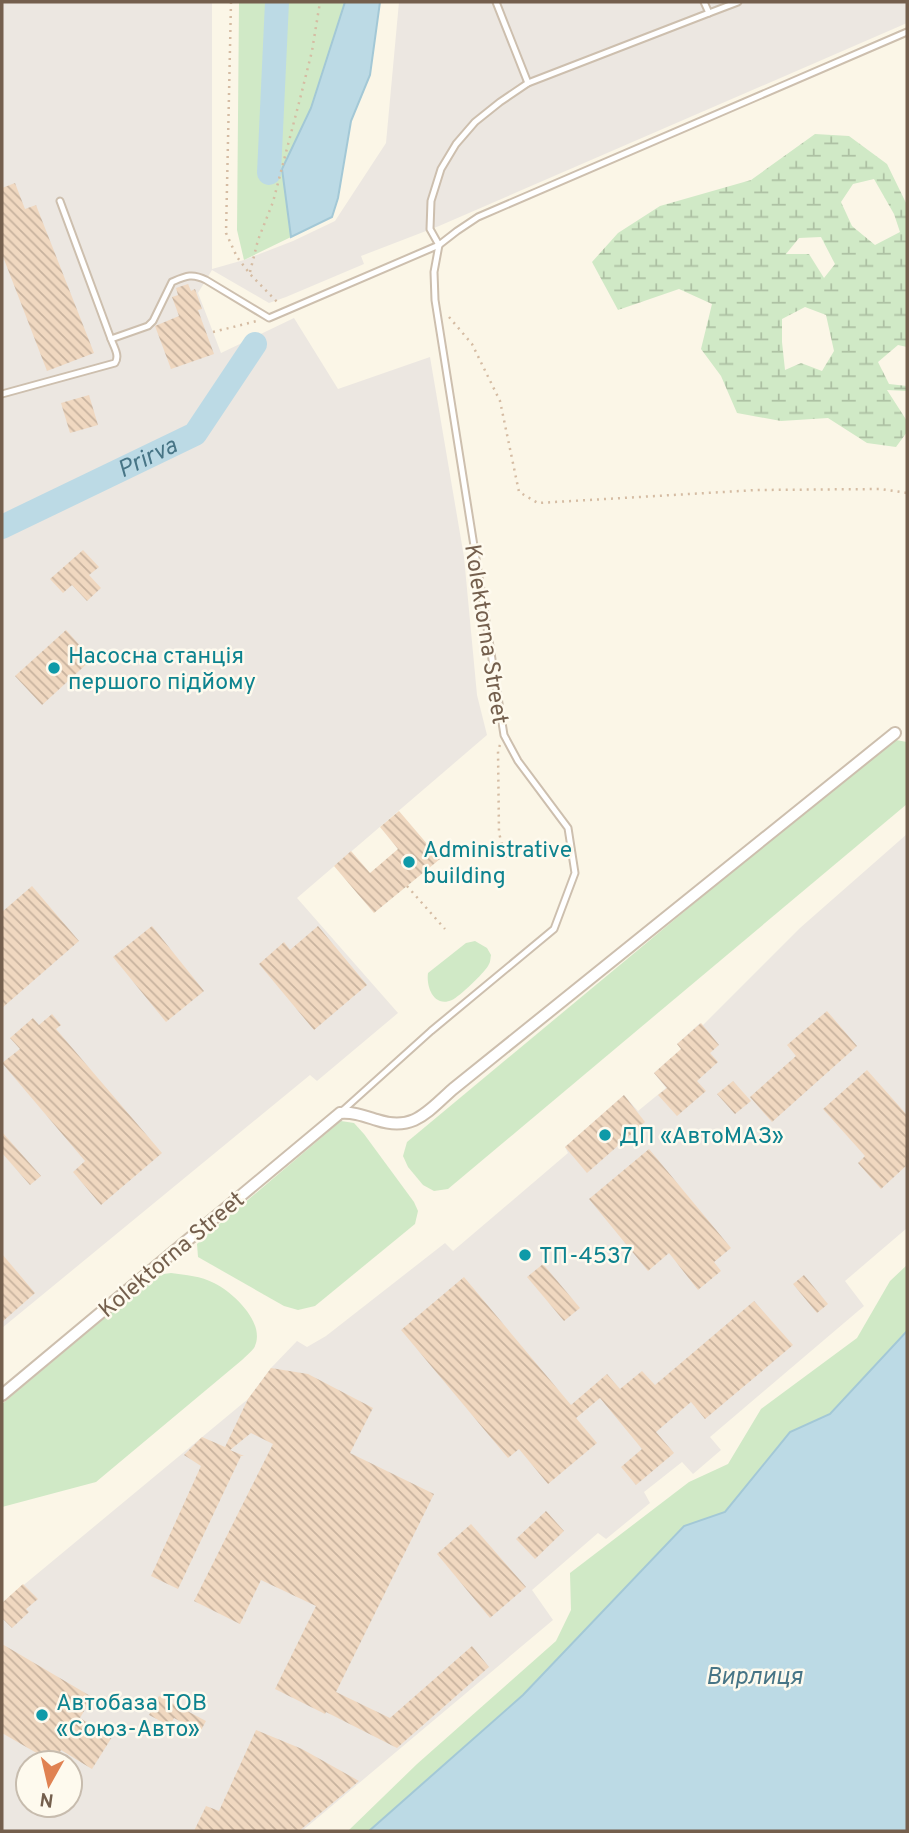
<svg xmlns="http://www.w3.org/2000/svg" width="909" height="1833" font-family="Overpass,sans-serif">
	<defs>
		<pattern id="wetland-marsh" width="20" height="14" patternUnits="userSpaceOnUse" patternTransform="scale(1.75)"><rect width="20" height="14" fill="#d0e9c6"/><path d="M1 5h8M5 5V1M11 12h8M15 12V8" fill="none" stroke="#adc0a3"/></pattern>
		<pattern id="building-back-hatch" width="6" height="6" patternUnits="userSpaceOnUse" patternTransform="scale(1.75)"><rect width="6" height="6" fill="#f0d8c0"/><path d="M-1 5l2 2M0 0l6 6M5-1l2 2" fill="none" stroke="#c7b29e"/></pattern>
	</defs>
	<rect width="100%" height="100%" fill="#fbf6e7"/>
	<!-- industrial -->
	<g fill="#ece7e1" fill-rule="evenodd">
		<polygon points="2,2 212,2 212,269 244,260 293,241 335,221 386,143 399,2 907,2 907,23 439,226 361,256 364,264 286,297 269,303 212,270 198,293 221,353 294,318 338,389 430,357 464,557 477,695 487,735 297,898 398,1013 317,1081 310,1075 2,1328"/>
		<path d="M907 834V1228L845 1281 864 1306 710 1437 721 1450 693 1474 682 1462 644 1492 650 1503 606 1539 598 1533 532 1590 553 1620 302 1831H2V1603L248 1399 271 1368 297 1341 307 1347 326 1336 445 1243 453 1251 568 1153 565 1147 624 1095 638 1111 666 1088 654 1073 672 1057 676 1060 684 1052 677 1044 700 1023 703 1025 800 928ZM28 1763H70V1805H28Z"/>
	</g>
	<!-- grass -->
	<g fill="#d0e9c6">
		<polygon points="239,2 345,2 311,108 282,169 291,237 244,260 237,230"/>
		<polygon points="896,740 907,742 907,804 448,1189 434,1191 423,1185 408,1167 403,1156 407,1142 870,757"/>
		<path d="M475 941 487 948 491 955C490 960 491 961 488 966 484 973 459 997 452 1000 434 1008 426 987 428 973L466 943Z"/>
		<polygon points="341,1121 354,1123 364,1134 414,1202 418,1211 415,1224 315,1306 298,1310 284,1306 198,1257 197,1244 204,1237"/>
		<polygon points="907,1265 907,1331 830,1414 790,1433 725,1512 684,1526 523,1695 369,1831 348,1831 417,1764 556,1641 571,1610 570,1573 689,1482 728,1464 761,1409 857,1338 890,1281"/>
		<path d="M171 1273C186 1275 201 1276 214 1283 234 1293 267 1324 254 1348 251 1352 246 1356 242 1360L96 1482 2 1507V1404L156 1275Z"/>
	</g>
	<!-- wetland -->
	<path fill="url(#wetland-marsh)" fill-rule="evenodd" d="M815 134 849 136 887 164 907 205V347L898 345 878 362 889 384 907 386V391L887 390 907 421V432L896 447 867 443 828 418 781 421 737 413 721 376 701 349 712 304 679 289 618 310 592 262 618 233 660 206 751 180ZM874 179 894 214 900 232 875 245 852 226 841 202 853 184ZM821 237 835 264 824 278 809 254H786L799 238ZM805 307 826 315 834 351 822 371 801 363 785 370 782 342V319Z"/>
	<!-- water -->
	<g fill="#bcdae5" stroke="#a3c8d6" stroke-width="2">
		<polygon points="345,2 380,2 370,75 351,121 338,198 332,217 291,237 282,169 311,108"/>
		<polygon points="907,1331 907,1831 369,1831 523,1695 684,1526 725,1512 790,1432 830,1414"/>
	</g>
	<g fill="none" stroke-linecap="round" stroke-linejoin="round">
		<!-- river -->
		<g stroke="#bcdae5" stroke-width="24">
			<polyline points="269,173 277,2"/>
			<path id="s1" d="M2 527 195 434 255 344"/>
		</g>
	</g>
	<!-- building -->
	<g fill="url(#building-back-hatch)">
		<polygon points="15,183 25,209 36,205 94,353 47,371 2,254 2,188"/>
		<polygon points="188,284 191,291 195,289 202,309 198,310 214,354 171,369 155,326 179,316 172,297 178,295 176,288"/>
		<polygon points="89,395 98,425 70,433 61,403"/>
		<polygon points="83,550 99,567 89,575 101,588 87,601 72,585 63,593 50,579"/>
		<polygon points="66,630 92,659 42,705 15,676"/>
		<polygon points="399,811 440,859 374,913 334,866 351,851 370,873 398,849 380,827"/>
		<polygon points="32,886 79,941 2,1008 2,912"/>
		<polygon points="152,926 204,991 166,1022 113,957"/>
		<polygon points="318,926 367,985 314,1030 259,964 284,942 290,950"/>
		<polygon points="827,1011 857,1046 772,1122 750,1097 796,1056 787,1045"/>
		<polygon points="52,1014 61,1025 56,1029 162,1153 101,1205 73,1172 85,1161 2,1063 20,1049 10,1038 33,1018 39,1025"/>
		<polygon points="701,1023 719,1045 710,1053 718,1062 697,1081 706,1091 677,1116 658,1095 667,1088 654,1073 681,1049 677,1044"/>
		<polygon points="867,1070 907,1115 907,1165 881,1189 858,1163 865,1156 823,1109"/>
		<polygon points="733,1081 751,1101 735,1114 717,1094"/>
		<polygon points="624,1095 645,1122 587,1173 565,1147"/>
		<polygon points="2,1132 41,1176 30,1185 2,1153"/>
		<polygon points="649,1149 731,1248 714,1262 721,1271 698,1290 669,1253 648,1271 589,1199"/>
		<polygon points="2,1254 35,1293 2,1322"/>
		<polygon points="543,1264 580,1308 564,1321 527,1277"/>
		<polygon points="804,1275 828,1304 817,1313 793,1284"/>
		<polygon points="464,1277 571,1405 607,1374 620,1389 642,1371 655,1385 754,1301 793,1345 705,1419 691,1402 656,1432 674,1453 636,1485 621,1467 642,1449 600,1398 576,1418 597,1443 548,1484 519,1449 508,1458 401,1330"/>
		<polygon points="271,1368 308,1374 373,1408 350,1453 434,1494 336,1692 390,1718 472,1646 489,1667 397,1748 326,1712 325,1714 275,1689 316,1606 261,1580 240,1624 194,1601 273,1444 251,1433 230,1450 244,1456 241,1456 178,1589 151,1576 201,1466 184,1455 202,1437 225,1447 248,1399"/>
		<polygon points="546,1511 564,1531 535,1559 516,1539"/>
		<polygon points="471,1524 526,1587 490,1618 437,1554"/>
		<polygon points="23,1584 38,1599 26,1609 29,1612 12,1628 2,1618 2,1603"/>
		<polygon points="2,1644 92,1697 80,1718 112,1737 92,1769 61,1750 54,1763 2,1733"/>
		<polygon points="159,1696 206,1721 200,1732 174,1718 170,1726 149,1715"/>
		<polygon points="256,1730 302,1749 359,1781 299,1831 194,1831 206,1806 219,1811"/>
	</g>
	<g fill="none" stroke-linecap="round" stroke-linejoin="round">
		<defs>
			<g id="lane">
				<polyline points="496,2 528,83"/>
				<polyline points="709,13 738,2"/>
				<polyline points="439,245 430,229 431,201 441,169 456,144 475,122 500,102 528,83 709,13 704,2"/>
				<path d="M111 339 148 326 153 321 172 282C186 276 192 273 206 280L269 318 439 245 457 231 478 217 907 32"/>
				<path d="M2 394 115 363C120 356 114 347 111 339L60 201"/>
				<polyline points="341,1112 431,1031 554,929 575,873 568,828 518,761 504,735 435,300 434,272 439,245"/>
			</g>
			<path id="street" d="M2 1395 340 1113C354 1112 364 1116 377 1120 414 1132 428 1111 453 1089L895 733"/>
		</defs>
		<!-- lane casing -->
		<use href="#lane" stroke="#cdbfae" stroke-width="9"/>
		<!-- street casing -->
		<use href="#street" stroke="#cdbfae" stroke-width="14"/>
		<!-- path -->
		<g stroke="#d5bca3" stroke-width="2.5" stroke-dasharray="2 5" stroke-linecap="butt">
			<polyline points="231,2 226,233 237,257 250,274 279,304"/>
			<polyline points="250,272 258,240 273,202 301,95 312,51 320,2"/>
			<polyline points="449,317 472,344 500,401 519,492 538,503 757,490 881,489 907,493"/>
			<polyline points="213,332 257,321"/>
			<polyline points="500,745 498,750 499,833 506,859"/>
			<polyline points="407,886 445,929"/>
		</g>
		<!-- lane -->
		<use href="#lane" stroke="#fff" stroke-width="5"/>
		<!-- street -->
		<use href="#street" stroke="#fff" stroke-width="10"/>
	</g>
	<!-- markers -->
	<g fill="#0f9aa8" stroke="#fefaee" stroke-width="2.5">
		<circle cx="54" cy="668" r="7"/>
		<circle cx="409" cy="862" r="7"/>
		<circle cx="605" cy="1135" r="7"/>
		<circle cx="525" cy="1255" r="7"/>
		<circle cx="42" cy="1715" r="7"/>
	</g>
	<g text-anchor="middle" stroke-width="5" stroke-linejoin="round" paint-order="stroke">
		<!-- street labels -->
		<g font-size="23" fill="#745f4d" stroke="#fefaee">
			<text transform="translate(487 634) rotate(81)" y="8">Kolektorna Street</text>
			<text transform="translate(171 1254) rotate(-40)" y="8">Kolektorna Street</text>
		</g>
		<!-- culture labels -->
		<g font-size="23" fill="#0d838f" stroke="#fefaee" text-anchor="start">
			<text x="68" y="663">Насосна станція<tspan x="68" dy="26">першого підйому</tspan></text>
			<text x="423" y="857">Administrative<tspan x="423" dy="26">building</tspan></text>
			<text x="619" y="1143">ДП «АвтоМАЗ»</text>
			<text x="539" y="1263">ТП-4537</text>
			<text x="56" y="1710">Автобаза ТОВ<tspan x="56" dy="26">«Союз-Авто»</tspan></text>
		</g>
		<!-- water labels -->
		<g font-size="24" font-style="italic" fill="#477586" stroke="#fefaee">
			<text dy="8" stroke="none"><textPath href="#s1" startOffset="161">Prirva</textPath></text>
			<text x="754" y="1684">Вирлиця</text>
		</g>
	</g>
	<!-- border -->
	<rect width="909" height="1833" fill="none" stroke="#745f4d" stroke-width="7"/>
	<!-- north arrow -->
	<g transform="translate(49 1784) rotate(188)"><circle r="33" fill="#fefaee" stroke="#c7bcae" stroke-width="2"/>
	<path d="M0-5L12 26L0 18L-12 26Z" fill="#e08252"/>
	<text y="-10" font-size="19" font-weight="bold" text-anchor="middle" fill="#745f4d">N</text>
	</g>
</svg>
